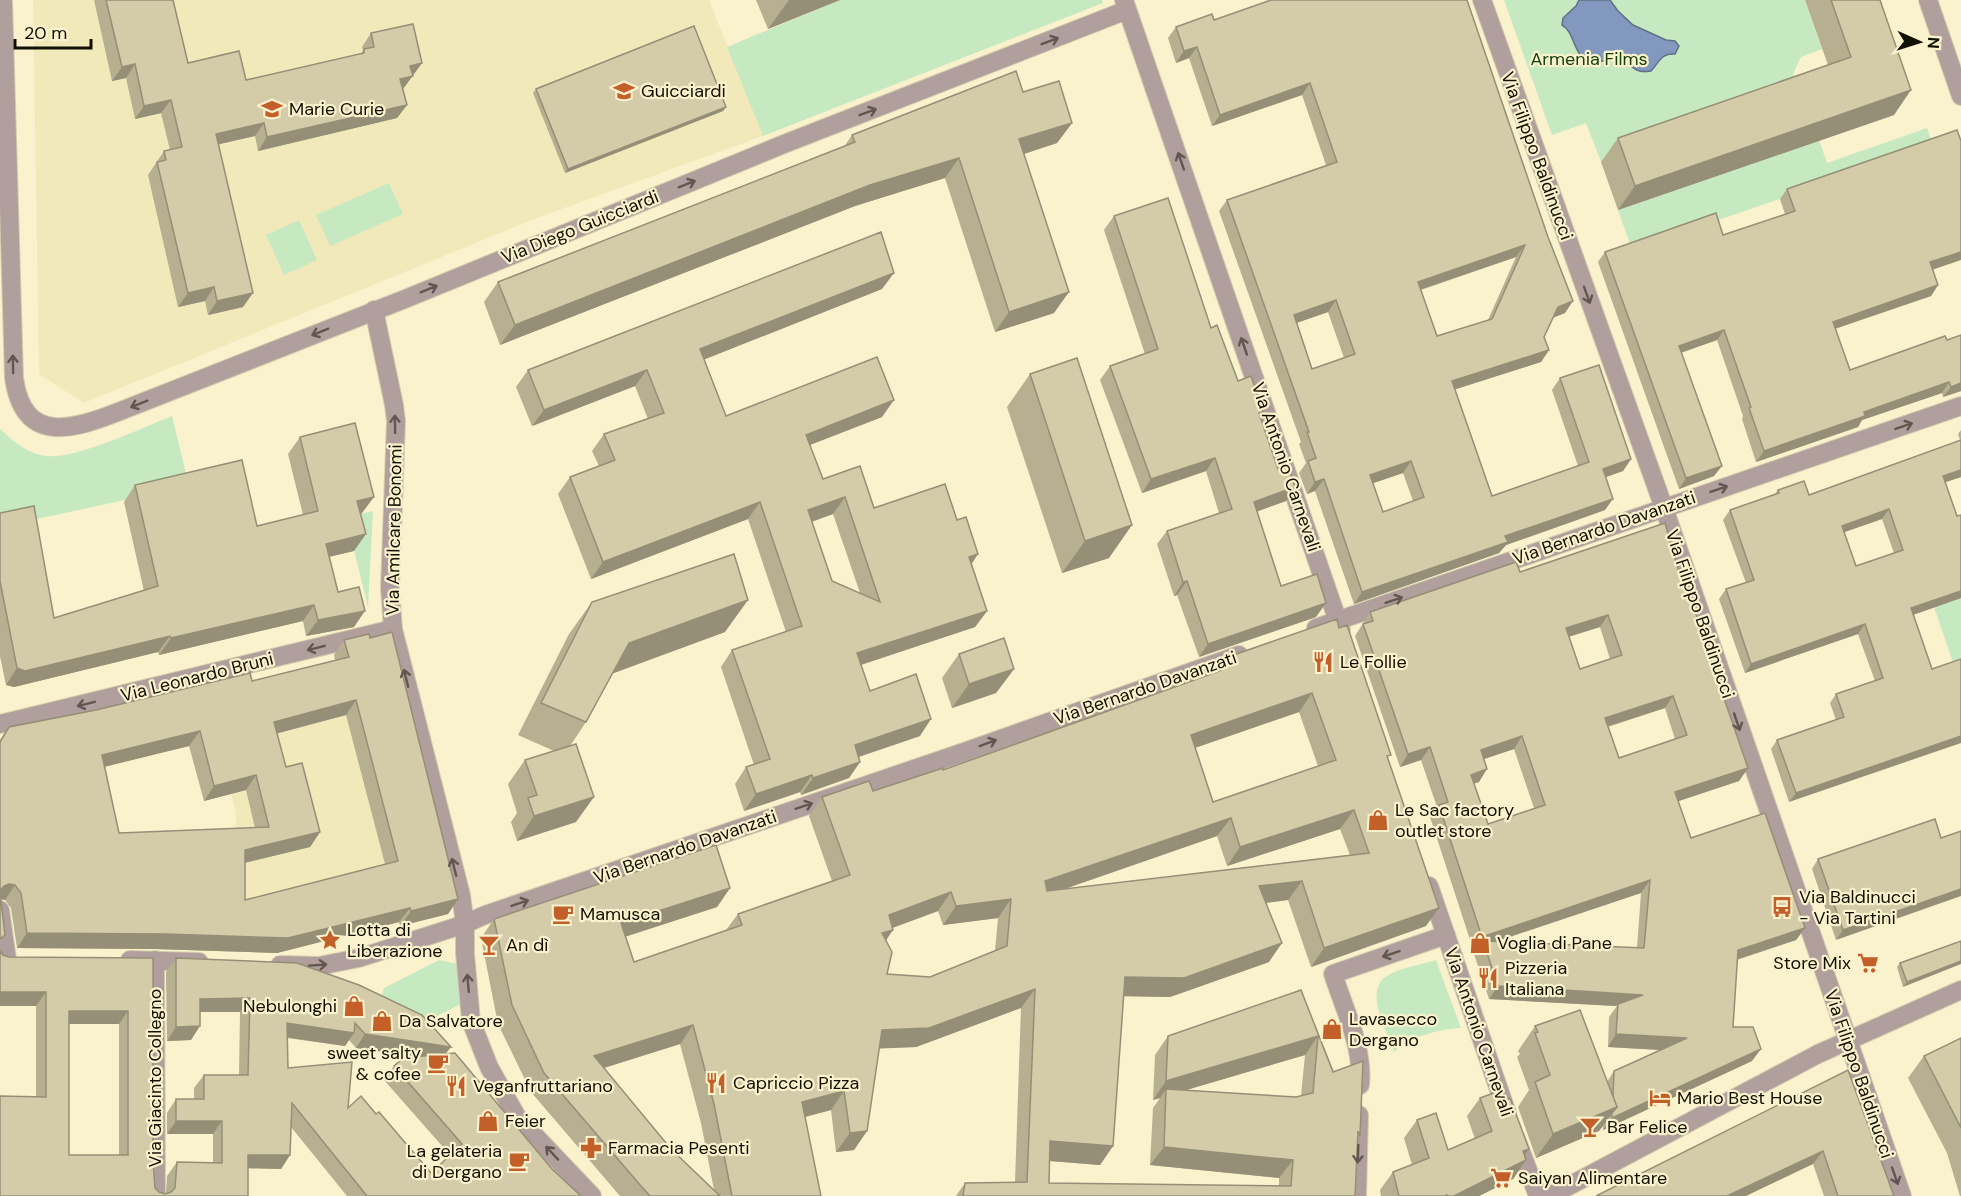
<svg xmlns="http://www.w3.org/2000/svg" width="1961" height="1196" font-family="'DM Sans',sans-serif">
	<rect width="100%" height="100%" fill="#faf2cd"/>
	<!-- built -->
	<g fill="#f2e9bb">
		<polygon points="33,0 709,0 763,136 537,218 84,403 39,374"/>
		<polygon points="338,672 448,914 400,926 399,923 234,936 236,813 206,696"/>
	</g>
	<!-- green -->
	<g fill="#c7e9c2">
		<polygon points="840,0 1102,0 1103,3 763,136 727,47"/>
		<polygon points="1504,0 1805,0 1822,49 1801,57 1793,74 1800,93 1601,162 1586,123 1552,135"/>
		<polygon points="1927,128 1933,146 1632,250 1618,210 1819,140 1827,163"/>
		<polygon points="389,183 403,214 330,246 316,215"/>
		<polygon points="299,220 317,260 284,275 266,235"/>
		<path d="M172 416 189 486 0 527V429C13 441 29 455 48 456 76 459 144 427 172 416Z"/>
		<polygon points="373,511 368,607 346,517"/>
		<polygon points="1961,598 1961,686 1934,607"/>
		<polygon points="439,960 458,964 463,1003 423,1023 382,995 384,988"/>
		<path d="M1436 960 1461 1028C1439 1029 1410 1037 1394 1052 1387 1031 1363 990 1387 976 1401 967 1421 965 1436 960Z"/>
	</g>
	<!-- water -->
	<path fill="#8398bf" stroke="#616f87" stroke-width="1.5" d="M1579 0H1610L1618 11 1633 25 1666 40 1675 41 1679 46 1675 54C1660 53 1660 62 1651 71 1633 74 1633 64 1620 61 1610 58 1592 66 1582 57 1573 48 1573 31 1562 25L1563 18 1576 6Z"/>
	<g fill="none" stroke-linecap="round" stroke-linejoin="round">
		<defs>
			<g id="minor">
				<path d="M3 0 14 378C24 447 75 429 123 410L405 299 784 144 1127 10"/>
				<polyline points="1124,0 1341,630"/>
				<polyline points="1482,0 1664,508 1902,1196"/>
				<polyline points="1928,0 1961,96"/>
				<polyline points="374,310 394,405 396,421 390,588 393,629 461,895 465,924 465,953 471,1021 489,1067 517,1117 592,1196"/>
				<polyline points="1316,628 1961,406"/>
				<polyline points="0,724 393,629"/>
				<polyline points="1429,886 1507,1113"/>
				<polyline points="0,910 7,959"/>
				<polyline points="130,960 199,962"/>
				<polyline points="155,960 156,1196"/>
				<polyline points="280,965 319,966 359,958 465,924 485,915 964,752 1239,655"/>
				<path d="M1360 1085C1364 1049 1344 1008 1333 974L1446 935"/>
				<polyline points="1516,1139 1538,1196"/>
				<polyline points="1357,1196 1359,1115"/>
				<polyline points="1550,1196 1818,1054 1961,990"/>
			</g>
		</defs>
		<!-- minor casing -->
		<use href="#minor" stroke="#d5cead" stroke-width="20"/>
		<!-- minor -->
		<use href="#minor" stroke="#b19f9d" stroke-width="18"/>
	</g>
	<!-- wall -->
	<g fill="#b6af90" fill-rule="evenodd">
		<polygon points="94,0 173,0 188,63 246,80 361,54 363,50 362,47 371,33 422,63 403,89 407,105 397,118 258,151 255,136 219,144 243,307 208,315 205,301 178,307 148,175 164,151 170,150 161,113 135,119 126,78 112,81"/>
		<polygon points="756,0 840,0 768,29"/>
		<path d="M1467 0 1565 313 1554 317 1544 337 1549 350 1541 362 1455 389 1492 496 1578 466 1552 390 1560 378 1631 459 1623 471 1605 477V510L1506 545 1499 553 1354 604 1315 491 1307 494 1299 473 1306 463 1299 444 1301 442 1219 211 1227 200 1326 165 1302 95 1212 126 1189 58 1176 63 1168 38 1176 27 1214 20ZM1516 257 1488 320 1437 336 1421 290ZM1328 312 1344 358 1312 369 1296 323ZM1403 473 1413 501 1383 512 1373 483Z"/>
		<polygon points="1805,0 1880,0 1894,115 1618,210 1601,162 1618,138 1828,65"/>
		<polygon points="536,89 726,107 723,111 565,173 533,93"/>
		<polygon points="1023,92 1072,123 1057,143 1024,154 1054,313 995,332 945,178 855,206 500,345 484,302 498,282 844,147 852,135"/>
		<polygon points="1787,189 1933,269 1938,285 1931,296 1835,329 1850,370 1945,336 1961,391 1943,397 1942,393 1862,420 1858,427 1756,462 1742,419 1743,416 1717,340 1681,353 1714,476 1679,489 1598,262 1605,252 1723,235 1785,214 1780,199"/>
		<polygon points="1114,216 1211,328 1238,381 1263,412 1260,416 1278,469 1295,487 1286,501 1257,511 1281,586 1316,617 1199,657 1177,595 1174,596 1157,544 1167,531 1219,513 1206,471 1142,493 1100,380 1110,366 1145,354 1104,230"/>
		<path d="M882 289 704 359 726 416 882 417 810 445 823 479 972 564 987 611 975 627 861 665 870 691 920 736 859 757 860 762 849 778 801 795 800 792 744 811 735 784 746 767 754 765 721 667 732 650 786 632 748 519 591 579 558 494 570 477 599 466 592 451 604 434 648 419 635 386 532 426 516 387 528 370ZM833 514 860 593 832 581 812 522Z"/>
		<polygon points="1030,374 1109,558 1062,573 1007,407"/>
		<path d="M1961 430V477L1945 482 1957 516 1961 515V598L1913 615 1932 669 1789 802 1771 749 1777 740 1836 720 1830 703 1836 694 1875 681 1858 634 1745 673 1719 599 1726 589 1746 583 1723 520 1730 510 1774 495 1778 490 1809 495 1960 440 1958 434ZM1882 519 1894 553 1856 566 1844 532Z"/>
		<polygon points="300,437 362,513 361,514 354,551 329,557 338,592 354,627 306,636 303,621 159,655 158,652 14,687 6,685 0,656 0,513 54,618 144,591 124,502 135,485 257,526 303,515 288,454"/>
		<path d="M1678 569 1707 647 1748 768 1739 781 1678 801 1691 838 1805 928 1796 940 1737 960 1733 1027 1752 1061 1603 1130V1126L1599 1131 1536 1158 1518 1107 1529 1090 1517 1057 1520 1054 1518 1051 1535 1026 1607 1082 1614 1071 1661 1050 1608 1047 1609 1017 1617 1006 1489 999 1474 954 1479 947 1473 949 1430 817 1437 807 1421 760 1400 767 1355 636 1370 612 1520 572ZM1600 627 1610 659 1580 669 1569 637ZM1665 708 1675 739 1619 758 1608 727ZM1514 749 1534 808 1488 824 1474 783 1479 782 1484 759ZM1641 893 1637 948 1495 942Z"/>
		<polygon points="592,602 725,632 612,673 586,722 570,746 576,822 517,841 511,822 517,813 508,784 525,760 554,751 518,735 569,634"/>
		<path d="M1337 619 1388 759 1426 926 1311 967 1288 900 1266 903 1269 962 1170 997 1123 996 1113 1146 1100 1165 1050 1161 1049 1183 1279 1186V1178L1150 1165 1153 1108 1160 1098 1153 1100 1155 1055 1168 1036 1301 990 1360 1136 1358 1139 1355 1196H956L965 1183 1015 1182 1021 1008 916 1047 879 1048 867 1131 854 1150 836 1152 831 1110 805 1117 821 1196H620L531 1092 498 1024 481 938 494 919 730 888 717 907 625 937 634 962 726 930 738 914 832 881 809 816 822 797 873 791 943 770 1209 674 1219 660ZM1299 712 1318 766 1213 802 1195 748ZM1340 829 1350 855 1065 889 1217 836 1227 866ZM938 911 943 925 998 918 995 951 930 977 887 974 886 941 892 928ZM680 1044 701 1123 714 1190 671 1149 604 1068ZM1305 1055 1301 1096 1296 1097 1186 1090Z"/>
		<path d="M344 640 458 899 448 914 400 926 399 922 277 953 155 949 17 948 11 908 5 900 1 899 5 935 0 941V740L9 727 252 681 335 660 334 655ZM346 715 385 864 245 900V863L310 847 320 832 286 767 277 733ZM189 746 204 801 246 790 255 828 119 833 105 766Z"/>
		<polygon points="959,654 1014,669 996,693 952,708 942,678"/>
		<polygon points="1941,838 1836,940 1812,869 1818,859"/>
		<polygon points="1961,941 1903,987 1897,967 1900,963"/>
		<path d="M3 955 9 957 153 958V1162L155 1188 159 1192 166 1193 167 1176 177 1162H213V1134H167V1113L176 1099H194V1088L204 1075H239L240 1012H200L191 1040 167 1041 166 972 176 958 445 1054 552 1169 581 1196H347L291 1127 290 1155 281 1169 248 1168V1196H0L36 1096V1006ZM69 1024H119V1155H69ZM287 1038 345 1046 349 1040 356 1048 417 1057 394 1066 384 1080 450 1155 431 1173 376 1114 348 1108 288 1068Z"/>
		<polygon points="1961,1038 1961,1196 1960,1196 1947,1153 1908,1078 1924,1056"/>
		<polygon points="1848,1070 1894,1196 1824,1196 1813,1164"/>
		<polygon points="1480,1098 1524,1155 1526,1160 1513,1179 1479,1196 1381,1196 1380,1190 1393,1172 1412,1165 1404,1138 1417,1120 1448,1150 1475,1139 1467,1116"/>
	</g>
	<!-- shaded-wall -->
	<g fill="#948f76">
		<polygon points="789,0 840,0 768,29"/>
		<polygon points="1197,47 1189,58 1176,63 1184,51"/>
		<polygon points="422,63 403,89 391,92 410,66"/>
		<polygon points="135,64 126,78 112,81 122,67"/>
		<polygon points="1310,83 1302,95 1212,126 1220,115"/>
		<polygon points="1911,90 1894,115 1618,210 1635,186"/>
		<polygon points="171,100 161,113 135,119 144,106"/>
		<polygon points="407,105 397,118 258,151 267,137"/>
		<polygon points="726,107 723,111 565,173 568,169"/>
		<polygon points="264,123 255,136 207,147 216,134"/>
		<polygon points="1072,123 1057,143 1005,160 1019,139"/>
		<polygon points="959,158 945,178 855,206 500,345 515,325 870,185"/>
		<polygon points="1525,245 1516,257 1410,293 1418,282"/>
		<polygon points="1961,252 1961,260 1923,273 1930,262"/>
		<polygon points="894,273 882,289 688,366 700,349"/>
		<polygon points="1938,285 1931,296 1825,332 1833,322"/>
		<polygon points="214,287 205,301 178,307 188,293"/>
		<polygon points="1069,292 1054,313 995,332 1009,312"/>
		<polygon points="253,293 243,307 208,315 217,301"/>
		<polygon points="1336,300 1328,312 1285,327 1294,315"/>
		<polygon points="1573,301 1565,313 1550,319 1558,307"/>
		<polygon points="1724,330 1717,340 1671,356 1679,346"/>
		<polygon points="1549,350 1541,362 1444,393 1452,381"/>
		<polygon points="647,370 635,386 532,426 544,410"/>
		<polygon points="1949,382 1942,393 1862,420 1858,427 1756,462 1764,451 1864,412"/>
		<polygon points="1961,383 1961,391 1943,397 1951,387"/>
		<polygon points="894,400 882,417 794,451 806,435"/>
		<polygon points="1215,458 1206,471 1142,493 1151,479"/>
		<polygon points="1631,459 1623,471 1595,481 1603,469"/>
		<polygon points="1411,461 1403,473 1362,487 1370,475"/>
		<polygon points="1722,466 1714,476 1679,489 1686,478"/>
		<polygon points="1961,470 1961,477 1937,485 1943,476"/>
		<polygon points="1324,479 1315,491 1307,494 1315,482"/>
		<polygon points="1295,487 1286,501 1245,516 1254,502"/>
		<polygon points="374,497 362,513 346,517 357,501"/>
		<polygon points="845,497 833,514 796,527 808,510"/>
		<polygon points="1613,499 1605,510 1506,545 1499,553 1354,604 1362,592 1505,536"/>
		<polygon points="760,502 748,519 591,579 603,562"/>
		<polygon points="1889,509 1882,519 1836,535 1842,526"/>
		<polygon points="1132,525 1109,558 1062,573 1085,541"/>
		<polygon points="366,534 354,551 315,560 326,544"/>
		<polygon points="978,554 967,571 969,557"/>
		<polygon points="1187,581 1177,595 1174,596 1183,582"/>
		<polygon points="1961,591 1961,598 1904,618 1911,608"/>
		<polygon points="748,600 725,632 606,676 629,643"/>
		<polygon points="1326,603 1316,617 1199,657 1208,644"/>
		<polygon points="314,605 303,621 159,655 171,638"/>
		<polygon points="365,611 354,627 306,636 318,620"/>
		<polygon points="987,611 975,627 845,670 857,653"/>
		<polygon points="1608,615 1600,627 1557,640 1566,628"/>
		<polygon points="1865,624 1858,634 1745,673 1751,664"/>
		<polygon points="170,636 158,652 14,687 6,685 17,668"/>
		<polygon points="1014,669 996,693 952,708 969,684"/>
		<polygon points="1312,693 1299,712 1177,754 1191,735"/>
		<polygon points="1673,696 1665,708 1596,730 1605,718"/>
		<polygon points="356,700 346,715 264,737 274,722"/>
		<polygon points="931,719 920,736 843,762 855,745"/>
		<polygon points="200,731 189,746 92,770 102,755"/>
		<polygon points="1522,736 1514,749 1472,763 1481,750"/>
		<polygon points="1961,736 1961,743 1789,802 1796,793"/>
		<polygon points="1430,747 1421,760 1400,767 1408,754"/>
		<polygon points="860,762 849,778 801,795 813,778"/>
		<polygon points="1748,768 1739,781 1667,805 1675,792"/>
		<polygon points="1487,769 1479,782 1463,787 1471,775"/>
		<polygon points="256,775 246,790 204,801 214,786"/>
		<polygon points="812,775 800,792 744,811 756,794"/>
		<polygon points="594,797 576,822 517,841 534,816"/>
		<polygon points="1354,810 1340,829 1227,866 1240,847"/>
		<polygon points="1231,818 1217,836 1032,900 1045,881"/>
		<polygon points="320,832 310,847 235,865 245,850"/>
		<polygon points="1650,880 1641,893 1485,945 1483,941 1479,947 1473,949 1482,937"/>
		<polygon points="1302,881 1288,900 1246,905 1259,886"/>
		<polygon points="9,884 15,885 5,900 0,899 0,891 4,886"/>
		<polygon points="730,888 717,907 608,942 621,923"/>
		<polygon points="1961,889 1961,896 1836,940 1843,930"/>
		<polygon points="951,892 938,911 876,934 889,915"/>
		<polygon points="458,899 448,914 400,926 411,911"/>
		<polygon points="1011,899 998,918 943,925 956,906"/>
		<polygon points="410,908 399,922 277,953 155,949 17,948 27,933"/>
		<polygon points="1439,908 1426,926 1311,967 1324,948"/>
		<polygon points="1805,928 1796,940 1729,962 1738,950"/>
		<polygon points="893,930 880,949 882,933"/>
		<polygon points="1282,943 1269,962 1170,997 1111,996 1125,977"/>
		<polygon points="1961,961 1961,964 1903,987 1907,982"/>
		<polygon points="1498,986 1643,995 1618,1004 1616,1006 1489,999"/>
		<polygon points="1035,989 1021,1008 916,1047 869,1049 882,1030"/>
		<polygon points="0,992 46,992 36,1006 0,1006"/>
		<polygon points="250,998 240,1012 191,1012 200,999"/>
		<polygon points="69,1011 128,1011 119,1024 60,1024"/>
		<polygon points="287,1023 354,1033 345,1046 278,1036"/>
		<polygon points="693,1025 680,1044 581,1075 594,1056"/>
		<polygon points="200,1026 191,1040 167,1041 176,1027"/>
		<polygon points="365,1034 451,1047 441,1060 356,1048"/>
		<polygon points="1616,1034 1687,1038 1678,1051 1608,1047"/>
		<polygon points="1318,1036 1305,1055 1166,1096 1166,1089 1160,1098 1153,1100 1166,1081"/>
		<polygon points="1761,1049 1752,1061 1603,1130 1612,1118"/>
		<polygon points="844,1091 831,1110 789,1121 802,1102"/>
		<polygon points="1617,1107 1599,1131 1536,1158 1553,1134"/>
		<polygon points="176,1121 222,1121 213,1134 167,1134"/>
		<polygon points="867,1131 854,1150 836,1152 850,1133"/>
		<polygon points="1050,1141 1113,1146 1100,1165 1037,1160"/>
		<polygon points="1164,1147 1293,1160 1279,1178 1150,1165"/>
		<polygon points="1529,1149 1518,1164 1526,1160 1513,1179 1479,1196 1454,1196 1523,1151"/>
		<polygon points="1823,1151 1813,1164 1746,1196 1727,1196"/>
		<polygon points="248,1155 290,1155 281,1169 239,1168"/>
	</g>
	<!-- building -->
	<g fill="#d4cca8" stroke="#948f76" stroke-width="1.5" fill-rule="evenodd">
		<polygon points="106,0 173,0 188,63 239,51 246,80 364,53 364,49 374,47 371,33 413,24 422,63 410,66 413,76 400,79 407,105 267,137 264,123 216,134 253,293 217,301 214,287 188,293 157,162 166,160 164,151 182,147 171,100 144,106 135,64 122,67"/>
		<path d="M1271 0H1467L1548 237 1573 301 1558 307 1544 337 1549 350 1452 381 1492 496 1589 462 1560 378 1599 365 1631 459 1603 469 1613 499 1505 536 1508 542 1362 592 1324 479 1315 482 1308 461 1316 458 1307 432H1309L1227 200 1337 162 1310 83 1220 115 1197 47 1184 51 1176 27 1212 14 1214 20ZM1525 245 1492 319 1437 336 1418 282ZM1336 300 1355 354 1312 369 1294 315ZM1411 461 1424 497 1383 512 1370 475Z"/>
		<polygon points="1831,0 1880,0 1911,90 1635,186 1618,138 1851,57"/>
		<polygon points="694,26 726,107 568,169 536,89"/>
		<polygon points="1016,71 1023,92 1059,81 1072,123 1019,139 1069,292 1009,312 959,158 870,185 515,325 498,282 855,142 852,135"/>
		<polygon points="1957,130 1961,141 1961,252 1930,262 1938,285 1833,322 1850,370 1945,336 1947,340 1961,335 1961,383 1951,387 1949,382 1864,412 1865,416 1764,451 1749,408 1751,407 1724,330 1679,346 1722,466 1686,478 1605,252 1716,213 1723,235 1795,211 1787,189"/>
		<polygon points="1168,198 1211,328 1217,325 1238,381 1251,376 1263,412 1259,413 1278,469 1288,466 1295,487 1254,502 1281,586 1317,574 1326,603 1208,644 1187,581 1183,582 1167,531 1232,509 1215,458 1151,479 1110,366 1158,349 1114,216"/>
		<path d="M881 232 894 273 700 349 726 416 877 357 894 400 806 435 823 479 860 466 874 508 945 484 957 520 966 517 978 554 969 557 987 611 857 653 870 691 916 674 931 719 855 745 860 762 813 778 812 775 756 794 746 767 770 759 732 650 802 626 760 502 603 562 570 477 615 460 604 434 664 413 647 370 544 410 528 370ZM845 497 880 602 832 581 808 510Z"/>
		<polygon points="1077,358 1132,525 1085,541 1030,374"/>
		<polygon points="355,423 374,497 357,501 366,534 326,544 338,592 359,587 365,611 318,620 314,605 171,638 170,636 25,671 17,668 0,581 0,513 34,506 54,618 158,586 135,485 242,460 257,526 318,511 300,437"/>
		<path d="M1961 440V470L1943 476 1957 516 1961 515V591L1911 608 1932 669 1961 659V736L1796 793 1777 740 1844 717 1836 694 1883 678 1865 624 1751 664 1726 589 1754 580 1730 510 1779 493 1778 490 1804 481 1809 495ZM1889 509 1903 550 1856 566 1842 526Z"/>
		<path d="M1665 523 1678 569 1708 645 1706 646 1748 768 1675 792 1691 838 1765 813 1805 928 1738 950 1733 1027H1753L1761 1049 1612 1118V1113L1617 1107 1613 1097 1614 1071 1687 1038 1616 1034 1618 1004 1643 995 1498 986 1483 941 1644 948 1650 880 1482 937 1439 805 1448 802 1430 747 1408 754 1363 624 1373 621 1370 612 1516 562 1520 572ZM1608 615 1622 655 1580 669 1566 628ZM1673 696 1687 735 1619 758 1605 718ZM1522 736 1545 805 1488 824 1471 775 1487 769 1481 750Z"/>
		<polygon points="734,554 748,600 629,643 586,722 541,703 592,602"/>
		<path d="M1337 619 1339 628 1347 625 1391 755 1387 756 1439 908 1324 948 1302 881 1259 886 1282 943 1184 978 1125 977 1113 1146 1050 1141 1049 1183 1291 1186 1293 1160 1164 1147 1166 1089 1296 1097 1313 1093 1318 1036 1166 1081 1168 1036 1301 990 1333 1072 1363 1061 1360 1136 1358 1131 1355 1196H963L965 1183 1027 1182 1035 989 929 1028 882 1030 867 1131 850 1133 844 1091 802 1102 821 1196H732L714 1104 693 1025 594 1056 671 1149 720 1196H650L641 1186 544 1073 512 1005 494 919 716 845 730 888 621 923 634 962 742 925 738 914 850 875 822 797 869 781 873 791 943 768V770L1222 670 1219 660ZM1312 693 1336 760 1213 802 1191 735ZM1354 810 1369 853 1047 891 1045 881 1231 818 1240 847ZM951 892 956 906 1011 899 1007 946 930 977 887 974 892 952 882 933 893 930 889 915Z"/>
		<path d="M392 632 458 899 411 911 410 908 288 938 166 934 27 933 21 893 15 885 9 884 4 886 0 891V742L9 727 96 710 250 673 252 681 349 657 344 640 369 634 370 638ZM356 700 398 861 245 900V850L320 832 302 763 286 767 274 722ZM200 731 214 786 256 775 269 827 119 833 102 755Z"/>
		<polygon points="1004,638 1014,669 969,684 959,654"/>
		<polygon points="576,744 594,797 534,816 528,798 537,795 525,760"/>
		<polygon points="1935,819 1941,838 1961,831 1961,889 1843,930 1818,859"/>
		<polygon points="0,893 5,935 0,939"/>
		<polygon points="1961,941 1961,961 1907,982 1900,963"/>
		<path d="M0 951 3 955 9 957 153 958V1162L155 1188 159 1192 165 1194 171 1192 175 1188 177 1162 222 1163V1121H176V1099H204V1075H248L250 998 200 999V1026L176 1027V958L297 963 359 985 422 1015 451 1047 365 1034 355 1023 354 1033 287 1023 288 1068 352 1062 348 1108 361 1096 376 1114 379 1112 431 1173 462 1144 394 1066 403 1058 455 1053 552 1169 581 1196H367L292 1103 290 1155H248V1196H0V1096L46 1097V992H0ZM69 1011H128V1155H69Z"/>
		<polygon points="1580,1010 1617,1107 1553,1134 1535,1082 1550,1075 1535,1033 1538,1032 1535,1026"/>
		<polygon points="1961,1038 1961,1128 1924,1056"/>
		<polygon points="1848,1070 1894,1196 1838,1196 1823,1151 1727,1196 1596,1196"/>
		<polygon points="1502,1090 1505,1100 1510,1098 1529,1149 1523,1151 1526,1160 1454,1196 1447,1196 1447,1195 1445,1196 1399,1196 1393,1172 1429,1158 1417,1120 1436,1113 1448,1150 1492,1131 1480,1098"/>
	</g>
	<!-- one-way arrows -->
	<defs><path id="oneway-shaft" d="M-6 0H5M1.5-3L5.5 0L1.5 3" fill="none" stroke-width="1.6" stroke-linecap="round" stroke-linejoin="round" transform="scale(1.5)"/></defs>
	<g stroke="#625750">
		<use href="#oneway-shaft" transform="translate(1050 41) rotate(-21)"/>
		<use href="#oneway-shaft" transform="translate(868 112) rotate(-21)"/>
		<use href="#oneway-shaft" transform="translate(1181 161) rotate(-109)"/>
		<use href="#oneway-shaft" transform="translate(687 184) rotate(-22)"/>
		<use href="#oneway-shaft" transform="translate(429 289) rotate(-22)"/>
		<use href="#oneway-shaft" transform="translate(1587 295) rotate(70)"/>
		<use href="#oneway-shaft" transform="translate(320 332) rotate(158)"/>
		<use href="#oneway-shaft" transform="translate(1244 346) rotate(-109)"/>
		<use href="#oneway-shaft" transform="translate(13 364) rotate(-91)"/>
		<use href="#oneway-shaft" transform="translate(139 404) rotate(158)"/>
		<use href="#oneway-shaft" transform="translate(395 424) rotate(-91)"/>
		<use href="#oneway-shaft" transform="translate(1904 426) rotate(-19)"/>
		<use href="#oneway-shaft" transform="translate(1719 489) rotate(-19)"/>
		<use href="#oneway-shaft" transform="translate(1394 600) rotate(-19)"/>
		<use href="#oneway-shaft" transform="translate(316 648) rotate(166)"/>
		<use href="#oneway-shaft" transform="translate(406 678) rotate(-104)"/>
		<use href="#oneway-shaft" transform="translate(86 704) rotate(166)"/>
		<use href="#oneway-shaft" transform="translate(1737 722) rotate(71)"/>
		<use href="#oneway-shaft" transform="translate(988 743) rotate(-20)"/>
		<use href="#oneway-shaft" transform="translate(804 806) rotate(-19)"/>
		<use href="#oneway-shaft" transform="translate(454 867) rotate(-104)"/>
		<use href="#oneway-shaft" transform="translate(520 903) rotate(-19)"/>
		<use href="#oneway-shaft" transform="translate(1391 954) rotate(161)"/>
		<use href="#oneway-shaft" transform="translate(318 965) rotate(-4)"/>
		<use href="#oneway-shaft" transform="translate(468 983) rotate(-95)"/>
		<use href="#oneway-shaft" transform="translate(552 1153) rotate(-133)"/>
		<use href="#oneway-shaft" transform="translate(1358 1154) rotate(92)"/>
		<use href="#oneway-shaft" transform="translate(1895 1176) rotate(71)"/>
	</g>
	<!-- icons -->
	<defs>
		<symbol id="school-bare" viewBox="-9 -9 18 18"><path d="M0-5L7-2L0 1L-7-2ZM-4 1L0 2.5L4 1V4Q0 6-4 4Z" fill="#c35f28" stroke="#faf2cd" stroke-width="2.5" paint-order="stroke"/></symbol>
		<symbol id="restaurant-bare" viewBox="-9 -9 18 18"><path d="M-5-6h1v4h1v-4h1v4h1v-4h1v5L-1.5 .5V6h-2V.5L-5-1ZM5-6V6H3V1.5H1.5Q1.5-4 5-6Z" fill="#c35f28" stroke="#faf2cd" stroke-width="2.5" paint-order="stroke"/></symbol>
		<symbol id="shop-bare" viewBox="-9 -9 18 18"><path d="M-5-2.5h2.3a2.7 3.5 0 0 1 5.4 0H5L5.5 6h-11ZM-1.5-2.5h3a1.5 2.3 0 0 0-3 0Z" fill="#c35f28" stroke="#faf2cd" stroke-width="2.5" paint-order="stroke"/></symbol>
		<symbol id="bus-bare" viewBox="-9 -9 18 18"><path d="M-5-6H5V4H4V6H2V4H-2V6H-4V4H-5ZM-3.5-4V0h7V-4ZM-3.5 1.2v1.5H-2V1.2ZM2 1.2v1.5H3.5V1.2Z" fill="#c35f28" stroke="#faf2cd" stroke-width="2.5" paint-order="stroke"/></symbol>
		<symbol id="cafe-bare" viewBox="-9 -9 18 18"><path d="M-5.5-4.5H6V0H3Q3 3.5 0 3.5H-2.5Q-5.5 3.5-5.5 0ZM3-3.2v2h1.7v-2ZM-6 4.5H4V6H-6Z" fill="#c35f28" stroke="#faf2cd" stroke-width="2.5" paint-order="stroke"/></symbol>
		<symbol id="sight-bare" viewBox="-9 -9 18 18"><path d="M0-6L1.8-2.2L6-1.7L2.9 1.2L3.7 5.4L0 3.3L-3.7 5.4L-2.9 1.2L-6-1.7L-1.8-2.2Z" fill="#c35f28" stroke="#faf2cd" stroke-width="2.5" paint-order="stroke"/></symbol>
		<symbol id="bar-bare" viewBox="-9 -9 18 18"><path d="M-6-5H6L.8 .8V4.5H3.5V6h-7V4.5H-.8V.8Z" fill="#c35f28" stroke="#faf2cd" stroke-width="2.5" paint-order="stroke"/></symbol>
		<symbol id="supermarket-bare" viewBox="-9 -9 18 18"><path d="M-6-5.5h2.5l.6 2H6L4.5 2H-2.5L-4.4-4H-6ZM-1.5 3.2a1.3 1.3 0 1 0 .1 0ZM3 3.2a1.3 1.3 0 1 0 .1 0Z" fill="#c35f28" stroke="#faf2cd" stroke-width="2.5" paint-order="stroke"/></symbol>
		<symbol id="hotel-bare" viewBox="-9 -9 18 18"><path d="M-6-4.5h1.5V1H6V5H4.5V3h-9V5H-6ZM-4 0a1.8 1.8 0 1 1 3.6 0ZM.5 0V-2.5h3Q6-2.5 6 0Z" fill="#c35f28" stroke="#faf2cd" stroke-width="2.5" paint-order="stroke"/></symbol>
		<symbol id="pharmacy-bare" viewBox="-9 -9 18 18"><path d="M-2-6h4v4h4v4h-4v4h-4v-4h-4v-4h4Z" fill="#c35f28" stroke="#faf2cd" stroke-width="2.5" paint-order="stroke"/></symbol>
	</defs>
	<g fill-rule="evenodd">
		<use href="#school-bare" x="609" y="76" width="30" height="30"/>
		<use href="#school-bare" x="257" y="94" width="30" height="30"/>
		<use href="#restaurant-bare" x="1308" y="647" width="30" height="30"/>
		<use href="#shop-bare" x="1363" y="805" width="30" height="30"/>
		<use href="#bus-bare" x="1767" y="892" width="30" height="30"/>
		<use href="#cafe-bare" x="548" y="899" width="30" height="30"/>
		<use href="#sight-bare" x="315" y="925" width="30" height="30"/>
		<use href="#shop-bare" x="1465" y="928" width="30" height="30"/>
		<use href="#bar-bare" x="474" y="930" width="30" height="30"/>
		<use href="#supermarket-bare" x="1853" y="948" width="30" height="30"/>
		<use href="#restaurant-bare" x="1473" y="963" width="30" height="30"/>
		<use href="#shop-bare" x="339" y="991" width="30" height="30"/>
		<use href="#shop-bare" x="367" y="1006" width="30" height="30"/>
		<use href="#shop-bare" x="1317" y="1014" width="30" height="30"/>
		<use href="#cafe-bare" x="423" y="1048" width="30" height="30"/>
		<use href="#restaurant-bare" x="701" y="1068" width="30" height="30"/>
		<use href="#restaurant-bare" x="441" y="1071" width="30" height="30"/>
		<use href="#hotel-bare" x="1645" y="1083" width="30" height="30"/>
		<use href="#shop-bare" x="473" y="1106" width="30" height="30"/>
		<use href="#bar-bare" x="1575" y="1112" width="30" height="30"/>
		<use href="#pharmacy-bare" x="576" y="1133" width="30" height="30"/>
		<use href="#cafe-bare" x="504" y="1146" width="30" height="30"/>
		<use href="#supermarket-bare" x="1486" y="1163" width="30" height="30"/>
	</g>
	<g text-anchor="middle" stroke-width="4.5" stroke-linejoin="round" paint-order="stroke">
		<!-- park labels -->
		<g font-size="18" fill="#13400d" stroke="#faf2cd">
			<text x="1589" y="65">Armenia Films</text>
		</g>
		<!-- poi labels -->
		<g font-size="18" fill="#120f03" stroke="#faf2cd" text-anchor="start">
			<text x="641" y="97">Guicciardi</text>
			<text x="289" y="115">Marie Curie</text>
			<text x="1340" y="668">Le Follie</text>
			<text x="1395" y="816">Le Sac factory<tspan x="1395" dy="21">outlet store</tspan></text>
			<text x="1799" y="903">Via Baldinucci<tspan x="1799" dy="21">- Via Tartini</tspan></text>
			<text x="580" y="920">Mamusca</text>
			<text x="347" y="936">Lotta di<tspan x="347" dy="21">Liberazione</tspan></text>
			<text x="1497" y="949">Voglia di Pane</text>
			<text x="506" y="951">An dì</text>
			<text x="1851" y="969" text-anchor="end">Store Mix</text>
			<text x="1505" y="974">Pizzeria<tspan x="1505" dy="21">Italiana</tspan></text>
			<text x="337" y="1012" text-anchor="end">Nebulonghi</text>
			<text x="1349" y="1025">Lavasecco<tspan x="1349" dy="21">Dergano</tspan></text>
			<text x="399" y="1027">Da Salvatore</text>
			<text x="421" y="1059" text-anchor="end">sweet salty<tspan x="421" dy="21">&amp; cofee</tspan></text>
			<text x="733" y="1089">Capriccio Pizza</text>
			<text x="473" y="1092">Veganfruttariano</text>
			<text x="1677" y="1104">Mario Best House</text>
			<text x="505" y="1127">Feier</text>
			<text x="1607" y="1133">Bar Felice</text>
			<text x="608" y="1154">Farmacia Pesenti</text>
			<text x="502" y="1157" text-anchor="end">La gelateria<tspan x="502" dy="21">di Dergano</tspan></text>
			<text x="1518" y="1184">Saiyan Alimentare</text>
		</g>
		<!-- street labels -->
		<g font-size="18" fill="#120f03" stroke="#faf2cd">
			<text transform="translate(1537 156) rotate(70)" y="6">Via Filippo Baldinucci</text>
			<text transform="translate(580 227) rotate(-22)" y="6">Via Diego Guicciardi</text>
			<text transform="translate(1286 467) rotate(71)" y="6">Via Antonio Carnevali</text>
			<text transform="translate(1604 528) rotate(-19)" y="6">Via Bernardo Davanzati</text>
			<text transform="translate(394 530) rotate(-89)" y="6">Via Amilcare Bonomi</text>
			<text transform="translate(1700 614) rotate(71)" y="6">Via Filippo Baldinucci</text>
			<text transform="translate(197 677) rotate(-14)" y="6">Via Leonardo Bruni</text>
			<text transform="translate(1145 688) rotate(-19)" y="6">Via Bernardo Davanzati</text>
			<text transform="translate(685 847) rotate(-19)" y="6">Via Bernardo Davanzati</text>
			<text transform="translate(1479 1032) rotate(71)" y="6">Via Antonio Carnevali</text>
			<text transform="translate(1859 1074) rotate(71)" y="6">Via Filippo Baldinucci</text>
			<text transform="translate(155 1078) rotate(-90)" y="6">Via Giacinto Collegno</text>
		</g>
	</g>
	<!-- north arrow -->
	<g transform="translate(1919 42) rotate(93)" stroke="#faf2cd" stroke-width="4.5" paint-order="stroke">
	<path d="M0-4.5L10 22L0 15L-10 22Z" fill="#120f03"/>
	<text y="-9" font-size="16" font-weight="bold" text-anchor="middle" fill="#120f03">N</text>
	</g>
	<!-- scale -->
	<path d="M15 39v9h76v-9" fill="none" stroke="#120f03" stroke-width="3"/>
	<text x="24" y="39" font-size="18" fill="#120f03" stroke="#faf2cd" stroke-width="4.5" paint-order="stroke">20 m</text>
</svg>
